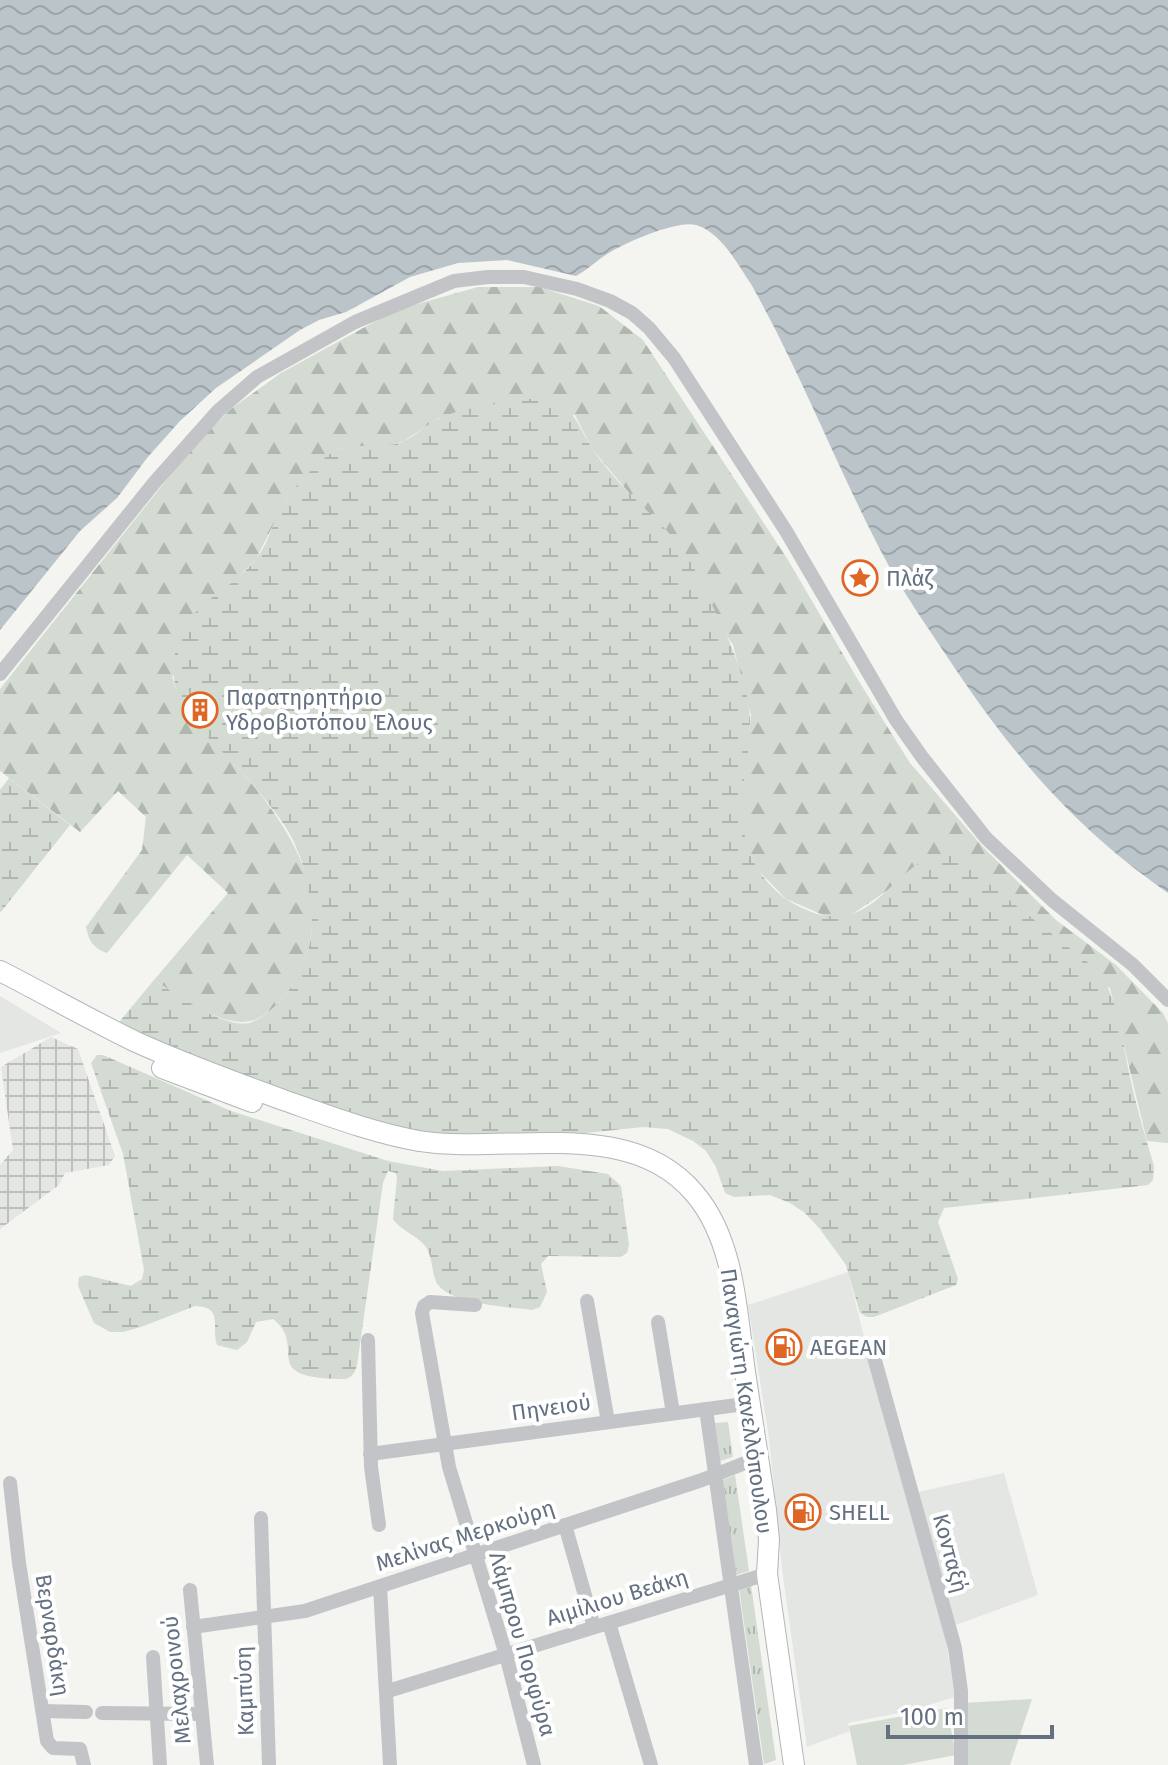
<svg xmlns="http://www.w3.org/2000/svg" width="1168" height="1765" font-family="'Fira Sans',sans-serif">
	<defs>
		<pattern id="industrial-grid" width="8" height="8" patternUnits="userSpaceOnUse" patternTransform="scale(2)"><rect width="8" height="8" fill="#e4e6e4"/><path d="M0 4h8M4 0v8" fill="none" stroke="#bcbfbe"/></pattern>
		<pattern id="forest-firs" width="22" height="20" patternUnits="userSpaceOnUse" patternTransform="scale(2)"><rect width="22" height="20" fill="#d4dbd2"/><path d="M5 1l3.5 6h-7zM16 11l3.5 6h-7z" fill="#b0b6b0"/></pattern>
		<pattern id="wetland-marsh" width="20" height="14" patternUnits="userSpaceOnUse" patternTransform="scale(2)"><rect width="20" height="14" fill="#d4dbd2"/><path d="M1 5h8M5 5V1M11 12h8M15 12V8" fill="none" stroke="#b0b6b0"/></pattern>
		<pattern id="park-tufts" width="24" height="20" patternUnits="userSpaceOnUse" patternTransform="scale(2)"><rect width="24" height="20" fill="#d4dbd2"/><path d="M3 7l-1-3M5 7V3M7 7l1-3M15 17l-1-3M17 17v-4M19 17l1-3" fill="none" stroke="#b0b6b0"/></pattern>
		<pattern id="water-waves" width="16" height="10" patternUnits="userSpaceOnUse" patternTransform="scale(2)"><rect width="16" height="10" fill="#bac4c9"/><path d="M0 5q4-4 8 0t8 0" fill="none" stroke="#9ba4a9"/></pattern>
	</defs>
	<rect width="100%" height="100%" fill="#f4f4f0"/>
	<!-- built -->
	<g fill="#e4e6e4">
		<polygon points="0,996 61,1033 0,1053"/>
		<polygon points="848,1272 887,1430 945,1635 955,1697 909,1711 848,1723 850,1731 807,1747 783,1577 769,1438 748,1305"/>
		<polygon points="1004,1473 1038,1595 953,1626 918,1492"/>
	</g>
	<!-- industrial -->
	<polygon fill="url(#industrial-grid)" points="51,1037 78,1049 115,1156 109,1165 65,1173 59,1185 0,1229 0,1165 13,1150 1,1067"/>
	<!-- forest -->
	<path fill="url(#forest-firs)" d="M478 287H539L599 306 643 340 788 560 858 680 910 763 982 846 1056 920 1116 965 1163 1013 1168 1023V1143L1147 1141 1110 988 891 888 848 917 830 918 786 899 758 870 747 847 741 824V801L751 715 733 645 634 499 593 450 575 415 439 418 404 441 387 446H356L339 449 287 498 256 559 243 572 172 677C184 716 213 740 240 770 286 823 332 889 304 962 295 984 280 1007 259 1018 228 1034 181 997 154 980L228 893 187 855 107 953C93 948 89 941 86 927L142 850 146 817 118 791 80 832 0 771V689L195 444 231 409 281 373 396 310Z"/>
	<!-- wetland -->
	<g fill="url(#wetland-marsh)">
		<path d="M526 399C571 398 572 414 592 448 597 457 604 464 610 472 632 499 660 520 681 547 692 561 699 579 707 595 724 628 739 659 747 696 760 755 724 799 754 862 761 876 773 890 786 899 880 960 893 841 955 857L1096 969C1120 997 1122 1046 1131 1081 1137 1110 1146 1138 1154 1166L1153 1180 1148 1185 944 1208 938 1222 958 1279 956 1285 874 1317H867L860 1313 846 1265 820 1229 805 1213 790 1203 770 1195 734 1197 725 1193 716 1167 706 1151 693 1141 668 1129 643 1127 557 1136 487 1138 404 1130 327 1106 115 1027 154 980C175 993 228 1032 252 1022 279 1010 294 986 305 959 314 937 313 918 309 894 306 871 298 846 285 826 272 807 255 787 240 770 212 739 167 707 174 660 183 601 224 599 255 560 267 546 271 528 279 512 289 492 309 471 326 457 348 438 377 451 402 442 415 437 425 425 438 419 461 407 500 404 526 399Z"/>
		<polygon points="9,778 70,825 0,913 0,790"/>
		<path d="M97 1055H103L231 1111 388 1161 443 1171 558 1166 608 1174 621 1186 629 1245 627 1253 620 1257 548 1256 541 1264 547 1292 540 1307 532 1310C510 1307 448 1304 437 1283 431 1272 433 1258 426 1247 417 1235 401 1231 393 1219L397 1178 396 1173 388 1171 383 1183 357 1365C354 1376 350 1380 339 1379 257 1377 309 1347 273 1319L256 1322 247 1342 237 1350 217 1345C211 1325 224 1307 195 1306L141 1327 123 1332H110L94 1323 78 1286 79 1277 86 1275 131 1286 142 1279 144 1270 123 1154 91 1063Z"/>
	</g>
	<!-- park -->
	<g fill="url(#park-tufts)">
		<polygon points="728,1422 733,1457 720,1461 715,1423"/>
		<polygon points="735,1475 749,1571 736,1575 723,1480"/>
		<polygon points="751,1585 776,1760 764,1764 739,1588"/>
	</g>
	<!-- garden -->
	<g fill="#d4dbd2">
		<polygon points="1032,1699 1010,1765 968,1765 964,1703"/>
		<polygon points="947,1708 956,1755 903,1765 857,1765 849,1726"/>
	</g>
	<!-- water -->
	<path fill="url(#water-waves)" d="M0 0H1168V893C1072 826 1010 752 946 655 927 626 907 598 890 568 840 476 803 376 751 284 738 265 721 232 696 225 677 220 630 241 612 251 599 258 589 269 576 276L507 260 458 263 410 277 346 312 319 320 300 330 216 388 180 421 147 458 117 498 80 531 0 630Z"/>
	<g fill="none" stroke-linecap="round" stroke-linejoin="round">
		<defs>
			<g id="primary">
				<path d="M0 971C45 994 89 1019 134 1041 184 1064 235 1082 286 1101 329 1116 374 1133 419 1141 507 1155 630 1115 695 1194 735 1241 737 1314 745 1372 752 1418 759 1464 766 1510L769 1540 767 1574 794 1765"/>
				<polyline points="162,1068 252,1102"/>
			</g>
		</defs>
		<!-- primary casing -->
		<use href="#primary" stroke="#b2b6ba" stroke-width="22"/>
		<!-- minor -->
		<g stroke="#c2c4c8" stroke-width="14">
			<polyline points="0,674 154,483 218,411 257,377 355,322 454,281 488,277 524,277 577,289 610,301 632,313 649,328 674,358 786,531 896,720 922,757 986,838 1052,900 1133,965 1168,1000"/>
			<polyline points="587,1301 608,1422"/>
			<polyline points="475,1305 430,1302 424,1306 422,1313 449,1467 506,1655 534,1765"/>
			<polyline points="658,1322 673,1413"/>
			<polyline points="368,1340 371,1467 379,1525"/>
			<polyline points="874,1357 955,1648 961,1691 961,1765"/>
			<polyline points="706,1409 756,1765"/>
			<polyline points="370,1454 737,1405"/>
			<polyline points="10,1483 19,1563 47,1741 53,1748 80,1749 84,1765"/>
			<polyline points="261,1518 269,1765"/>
			<polyline points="565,1525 594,1627"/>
			<polyline points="380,1587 390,1765"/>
			<polyline points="190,1590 207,1765"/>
			<polyline points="609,1623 651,1765"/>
			<polyline points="193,1627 305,1611 702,1480 745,1463"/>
			<polyline points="153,1657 160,1765"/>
			<polyline points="388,1691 767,1574"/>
			<polyline points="43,1711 86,1712"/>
			<polyline points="102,1713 202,1714"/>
		</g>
		<!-- primary -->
		<use href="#primary" stroke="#fff" stroke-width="20"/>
	</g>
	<!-- icons -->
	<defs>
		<symbol id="sight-ring" viewBox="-11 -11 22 22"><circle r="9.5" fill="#fff" stroke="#de6726" stroke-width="1.5"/><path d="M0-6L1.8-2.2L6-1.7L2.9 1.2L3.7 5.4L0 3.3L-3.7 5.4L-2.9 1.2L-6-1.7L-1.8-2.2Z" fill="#de6726"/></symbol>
		<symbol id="building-ring" viewBox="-11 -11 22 22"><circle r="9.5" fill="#fff" stroke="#de6726" stroke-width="1.5"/><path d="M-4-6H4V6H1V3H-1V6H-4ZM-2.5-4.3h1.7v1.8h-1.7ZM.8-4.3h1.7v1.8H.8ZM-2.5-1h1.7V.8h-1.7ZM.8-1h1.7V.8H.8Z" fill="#de6726"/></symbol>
		<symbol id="fuel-ring" viewBox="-11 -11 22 22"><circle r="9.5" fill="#fff" stroke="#de6726" stroke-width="1.5"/><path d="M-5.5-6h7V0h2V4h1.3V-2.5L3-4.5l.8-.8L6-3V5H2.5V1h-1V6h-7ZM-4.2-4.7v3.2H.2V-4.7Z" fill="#de6726"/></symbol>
	</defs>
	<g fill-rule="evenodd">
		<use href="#sight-ring" x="840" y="558" width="40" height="40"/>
		<use href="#building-ring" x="180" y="690" width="40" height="40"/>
		<use href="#fuel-ring" x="764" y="1327" width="40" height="40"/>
		<use href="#fuel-ring" x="783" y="1492" width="40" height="40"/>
	</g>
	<g text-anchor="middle" stroke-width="8" stroke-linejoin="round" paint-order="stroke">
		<!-- poi labels -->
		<g font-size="22" fill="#647181" stroke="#fff" text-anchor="start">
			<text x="886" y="586">Πλάζ</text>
			<text x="226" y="705">Παρατηρητήριο<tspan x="226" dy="25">Υδροβιοτόπου Έλους</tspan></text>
			<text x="810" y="1355">AEGEAN</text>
			<text x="829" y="1520">SHELL</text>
		</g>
		<!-- street labels -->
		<g font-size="22" fill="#647181" stroke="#fff">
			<text transform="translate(747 1401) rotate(82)" y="8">Παναγιώτη Κανελλόπουλου</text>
			<text transform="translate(551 1407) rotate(-8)" y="8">Πηνειού</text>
			<text transform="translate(465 1535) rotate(-18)" y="8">Μελίνας Μερκούρη</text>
			<text transform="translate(951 1553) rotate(75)" y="8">Κονταξή</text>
			<text transform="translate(617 1597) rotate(-17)" y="8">Αιμίλιου Βεάκη</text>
			<text transform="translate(53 1635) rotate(81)" y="8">Βερναρδάκη</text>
			<text transform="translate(523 1644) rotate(74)" y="8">Λάμπρου Πορφύρα</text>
			<text transform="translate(176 1680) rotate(-96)" y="8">Μελαχροινού</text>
			<text transform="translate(244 1691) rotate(-92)" y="8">Καμπύση</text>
		</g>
	</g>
	<!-- scale -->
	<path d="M888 1725v12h164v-12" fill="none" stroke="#647181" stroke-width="4"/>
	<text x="900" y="1725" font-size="24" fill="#647181" stroke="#ffffff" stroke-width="6" paint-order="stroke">100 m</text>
</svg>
